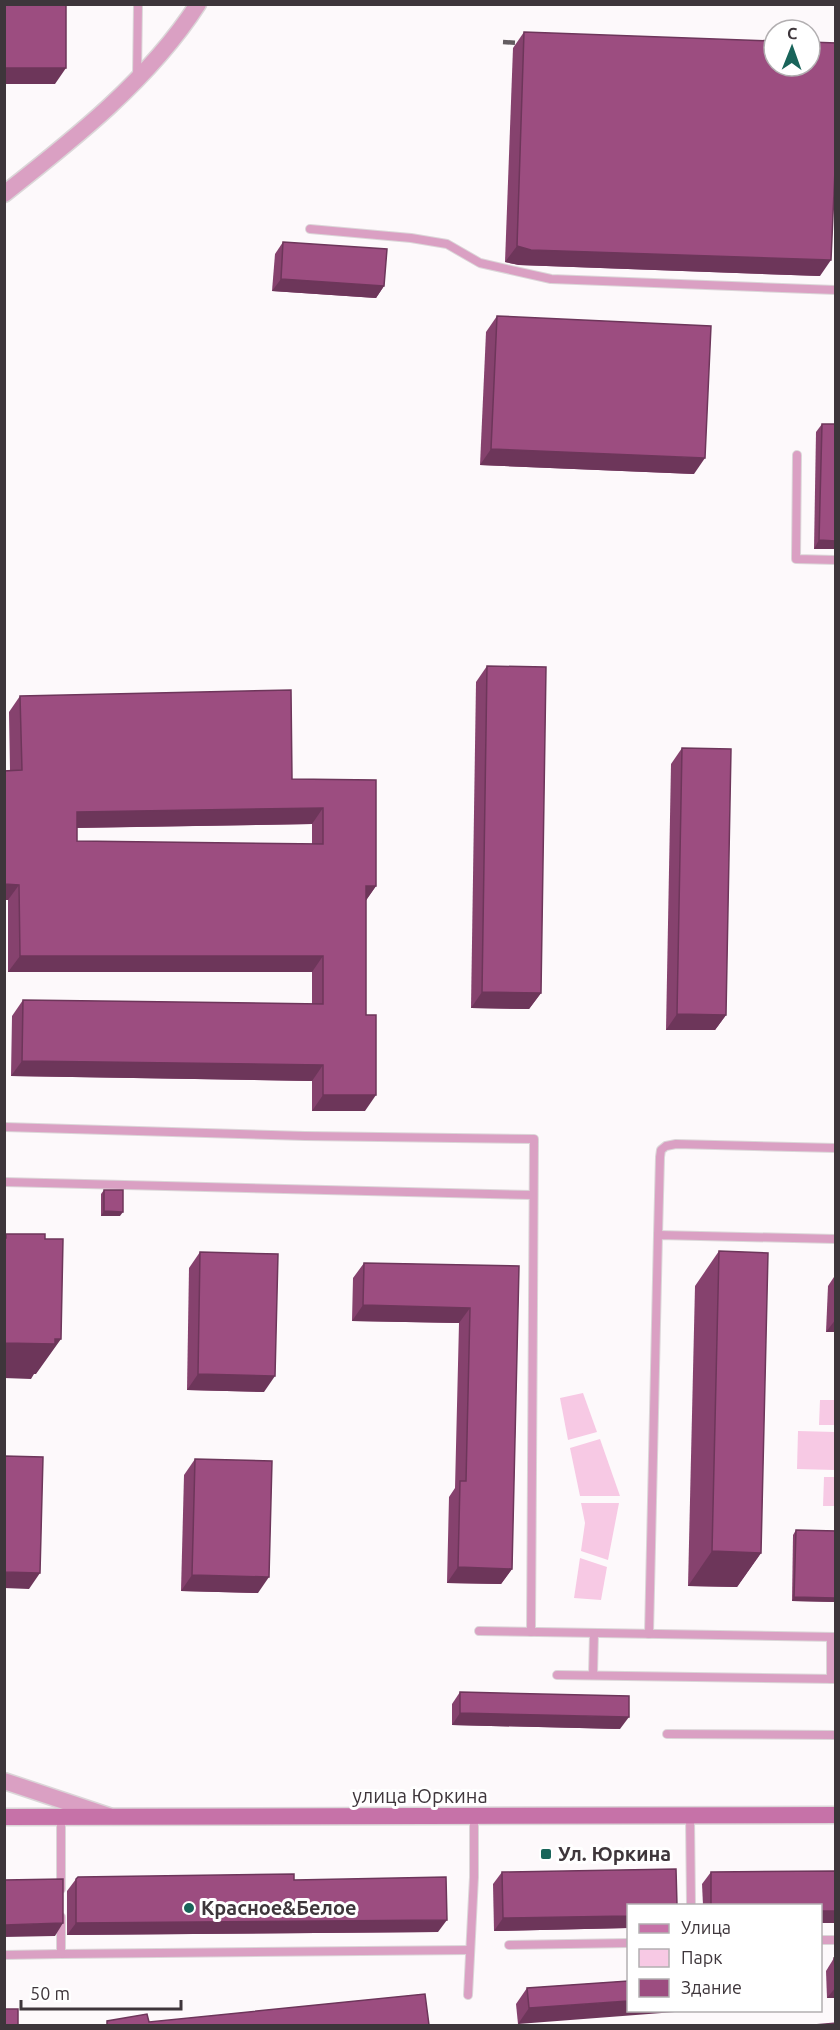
<svg xmlns="http://www.w3.org/2000/svg" width="840" height="2030" font-family="Ubuntu,sans-serif">
	<rect width="100%" height="100%" fill="#fdf9fb"/>
	<!-- green -->
	<g fill="#f7c9e4">
		<polygon points="583,1393 597,1432 568,1440 560,1398"/>
		<polygon points="820,1400 835,1400 835,1425 819,1425"/>
		<polygon points="798,1431 835,1432 835,1470 797,1469"/>
		<polygon points="600,1439 620,1496 580,1496 570,1448"/>
		<polygon points="824,1477 835,1477 835,1506 823,1506"/>
		<polygon points="581,1503 619,1503 608,1560 581,1551 585,1523"/>
		<polygon points="580,1558 607,1567 601,1600 574,1598"/>
	</g>
	<g fill="none" stroke-linecap="round" stroke-linejoin="round">
		<defs>
			<g id="service">
				<polyline points="137,78 138,4"/>
				<polyline points="310,229 411,238 447,244 480,263 551,279 836,290"/>
				<polyline points="797,455 796,559 836,560"/>
				<polyline points="4,1127 305,1136 534,1139 531,1632"/>
				<polyline points="4,1182 532,1195"/>
				<polyline points="658,1235 660,1157 661,1150 666,1146 676,1144 836,1148"/>
				<polyline points="479,1631 836,1637"/>
				<polyline points="649,1634 658,1235 836,1239"/>
				<polyline points="557,1675 836,1679"/>
				<polyline points="593,1675 594,1633"/>
				<polyline points="831,1679 831,1637"/>
				<polyline points="667,1734 836,1735"/>
				<polyline points="690,1816 691,1906"/>
				<polyline points="61,1817 61,1889"/>
				<polyline points="61,1917 61,1954 470,1950"/>
				<polyline points="820,1940 836,1940"/>
				<polyline points="509,1945 628,1943"/>
				<polyline points="4,1955 61,1954"/>
				<polyline points="468,1995 474,1877 474,1817"/>
			</g>
			<path id="minor" d="M4 194C74 139 150 79 198 4"/>
			<polyline id="tertiary" points="4,1781 109,1816"/>
			<polyline id="secondary" points="4,1817 836,1815"/>
		</defs>
		<!-- service casing -->
		<use href="#service" stroke="#dbd6d8" stroke-width="10"/>
		<!-- minor casing -->
		<use href="#minor" stroke="#dbd6d8" stroke-width="19"/>
		<!-- tertiary casing -->
		<use href="#tertiary" stroke="#dbd6d8" stroke-width="19"/>
		<!-- secondary casing -->
		<use href="#secondary" stroke="#dbd6d8" stroke-width="19"/>
		<!-- service -->
		<use href="#service" stroke="#daa0c3" stroke-width="8"/>
		<!-- minor -->
		<use href="#minor" stroke="#daa0c3" stroke-width="16"/>
		<!-- tertiary -->
		<use href="#tertiary" stroke="#daa0c3" stroke-width="16"/>
		<!-- secondary -->
		<use href="#secondary" stroke="#c672a8" stroke-width="16"/>
		<!-- rail -->
		<polyline stroke="#635c60" stroke-width="4.5" stroke-dasharray="12 6" stroke-linecap="butt" points="503,42 534,44"/>
	</g>
	<!-- wall -->
	<g fill="#86426e" fill-rule="evenodd">
		<polygon points="524,32 820,276 519,265 505,262 513,48"/>
		<polygon points="283,242 384,286 376,298 272,291 275,254"/>
		<polygon points="497,316 694,474 480,465 486,332"/>
		<polygon points="822,424 836,424 836,549 814,549 816,432"/>
		<polygon points="487,666 541,993 529,1009 471,1008 476,682"/>
		<path d="M20 696 292 779 376 780V886L366 900 365 1111H312V1081L11 1076 12 1016 23 1000 312 1004V972H8V900H4V771L10 770 9 712ZM312 824V844L77 841V828Z"/>
		<polygon points="682,748 726,1015 715,1030 666,1030 671,764"/>
		<polygon points="104,1190 120,1216 101,1216 101,1194"/>
		<polygon points="719,1251 761,1553 737,1587 688,1586 695,1286"/>
		<polygon points="200,1252 264,1392 187,1390 189,1268"/>
		<polygon points="364,1263 519,1266 512,1569 501,1584 447,1583 449,1497 455,1488 459,1323 352,1321 353,1278"/>
		<polygon points="836,1274 836,1332 826,1332 828,1286"/>
		<polygon points="195,1459 258,1593 181,1591 184,1475"/>
		<polygon points="796,1530 836,1531 836,1602 792,1601 793,1535"/>
		<polygon points="460,1692 620,1729 452,1725 452,1704"/>
		<polygon points="502,1872 628,1905 628,1928 494,1931 493,1884"/>
		<polygon points="711,1872 820,1905 703,1905 702,1884"/>
		<polygon points="76,1879 294,1880 438,1932 67,1935 67,1891"/>
		<polygon points="834,1958 836,1958 836,1998 827,1998 826,1971"/>
		<polygon points="628,1981 518,2024 516,2004 527,1988"/>
	</g>
	<!-- shaded-wall -->
	<g fill="#6d365a">
		<polygon points="4,68 66,68 55,84 4,84"/>
		<polygon points="517,246 831,260 820,276 519,265 505,262"/>
		<polygon points="281,279 384,286 376,298 272,291"/>
		<polygon points="491,449 705,458 694,474 480,465"/>
		<polygon points="819,540 836,541 836,549 814,549"/>
		<polygon points="323,808 312,824 66,828 77,812"/>
		<polygon points="4,884 19,885 8,900 4,900"/>
		<polygon points="366,886 376,886 365,902"/>
		<polygon points="20,956 323,956 312,972 8,972"/>
		<polygon points="482,992 541,993 529,1009 471,1008"/>
		<polygon points="677,1014 726,1015 715,1030 666,1030"/>
		<polygon points="22,1061 323,1065 312,1081 11,1076"/>
		<polygon points="323,1095 376,1095 365,1111 312,1111"/>
		<polygon points="104,1211 123,1212 120,1216 101,1216"/>
		<polygon points="363,1305 470,1308 459,1323 352,1321"/>
		<polygon points="836,1319 836,1332 826,1332"/>
		<polygon points="55,1339 61,1339 36,1374 34,1374 31,1379 4,1378 4,1343"/>
		<polygon points="198,1374 275,1376 264,1392 187,1390"/>
		<polygon points="712,1551 761,1553 737,1587 688,1586"/>
		<polygon points="458,1567 512,1569 501,1584 447,1583"/>
		<polygon points="4,1572 40,1573 29,1589 4,1588"/>
		<polygon points="192,1575 269,1577 258,1593 181,1591"/>
		<polygon points="794,1597 836,1598 836,1602 792,1601"/>
		<polygon points="460,1713 629,1717 620,1729 452,1725"/>
		<rect x="820" y="1911" width="16" height="12"/>
		<polygon points="628,1916 628,1928 494,1931 503,1918"/>
		<polygon points="447,1920 438,1932 67,1935 76,1923"/>
		<polygon points="63,1923 55,1936 4,1937 4,1925"/>
		<polygon points="836,1987 836,1998 827,1998"/>
		<polygon points="628,2001 628,2010 701,2010 518,2024 529,2008"/>
	</g>
	<!-- building -->
	<g fill="#9c4d80" stroke="#6d365a" stroke-width="1.5" fill-rule="evenodd">
		<rect x="4" y="4" width="62" height="64"/>
		<polygon points="524,32 774,41 774,66 810,66 810,42 836,43 836,147 831,260 531,250 517,246"/>
		<polygon points="283,242 387,249 384,286 281,279"/>
		<polygon points="497,316 711,326 705,458 491,449"/>
		<polygon points="822,424 836,424 836,541 819,540"/>
		<polygon points="487,666 546,667 541,993 482,992"/>
		<path d="M291 690 292 779 376 780V886H366V1015H376V1095H323V1065L22 1061 23 1000 323 1004V956H20L19 885 4 884V771L22 770 20 696ZM323 808V844L77 841V812Z"/>
		<polygon points="682,748 731,749 726,1015 677,1014"/>
		<polygon points="104,1190 123,1190 123,1212 104,1211"/>
		<polygon points="6,1234 45,1234 45,1239 63,1239 61,1339 55,1339 55,1344 4,1343 4,1238 6,1238"/>
		<polygon points="719,1251 768,1253 761,1553 712,1551"/>
		<polygon points="200,1252 278,1254 275,1376 198,1374"/>
		<polygon points="364,1263 519,1266 512,1569 458,1567 460,1481 466,1481 470,1308 363,1305"/>
		<polygon points="4,1456 43,1457 40,1573 4,1572"/>
		<polygon points="195,1459 272,1461 269,1577 192,1575"/>
		<polygon points="796,1530 836,1531 836,1598 794,1597"/>
		<polygon points="460,1692 629,1696 629,1717 460,1713"/>
		<polygon points="676,1869 677,1905 628,1905 628,1916 503,1918 502,1872"/>
		<polygon points="836,1871 836,1911 820,1911 820,1905 711,1905 711,1872"/>
		<polygon points="294,1874 294,1880 446,1877 447,1920 76,1923 76,1879 78,1877"/>
		<polygon points="63,1879 63,1923 4,1925 4,1880"/>
		<polygon points="834,1958 836,1958 836,1978"/>
		<polygon points="628,1981 628,2001 529,2008 527,1988"/>
		<polygon points="425,1994 429,2025 107,2025 107,2021 147,2014 149,2022"/>
		<rect x="4" y="2009" width="14" height="16"/>
		<polygon points="836,2023 836,2025 814,2025"/>
	</g>
	<!-- markers -->
	<g fill="#19645a" stroke="#fff" stroke-width="2">
		<rect x="540" y="1848" width="12" height="12" rx="3"/>
		<circle cx="189" cy="1908" r="6"/>
	</g>
	<g text-anchor="middle" stroke-width="6" stroke-linejoin="round" paint-order="stroke">
		<!-- street labels -->
		<g font-size="20" fill="#3e363b" stroke="#fff">
			<text x="420" y="1803">улица Юркина</text>
		</g>
		<!-- poi labels -->
		<g font-size="20" font-weight="bold" fill="#3e363b" stroke="#fff" text-anchor="start">
			<text x="558" y="1861">Ул. Юркина</text>
			<text x="201" y="1915">Красное&amp;Белое</text>
		</g>
	</g>
	<!-- border -->
	<rect width="840" height="2030" fill="none" stroke="#3e363b" stroke-width="12"/>
	<!-- legend -->
	<rect x="627" y="1904" width="195" height="108" fill="#ffffff" stroke="#b2afb1" stroke-width="1.5"/>
	<rect x="639" y="1924" width="30" height="9" fill="#c672a8" stroke="#b2afb1" stroke-width="1.5"/>
	<text x="681" y="1934" font-size="18" fill="#3e363b">Улица</text>
	<rect x="639" y="1949" width="30" height="18" fill="#f7c9e4" stroke="#b2afb1" stroke-width="1.5"/>
	<text x="681" y="1964" font-size="18" fill="#3e363b">Парк</text>
	<rect x="639" y="1979" width="30" height="18" fill="#9c4d80" stroke="#b2afb1" stroke-width="1.5"/>
	<text x="681" y="1994" font-size="18" fill="#3e363b">Здание</text>
	<!-- north arrow -->
	<g transform="translate(792 48) rotate(1)"><circle r="28" fill="#ffffff" stroke="#b2afb1" stroke-width="1.5"/>
	<path d="M0-4.5L10 22L0 15L-10 22Z" fill="#19645a"/>
	<text y="-9" font-size="16" font-weight="bold" text-anchor="middle" fill="#3e363b">С</text>
	</g>
	<!-- scale -->
	<path d="M21 2000v9h160v-9" fill="none" stroke="#3e363b" stroke-width="3"/>
	<text x="30" y="2000" font-size="18" fill="#3e363b" stroke="#ffffff" stroke-width="4.5" paint-order="stroke">50 m</text>
</svg>
